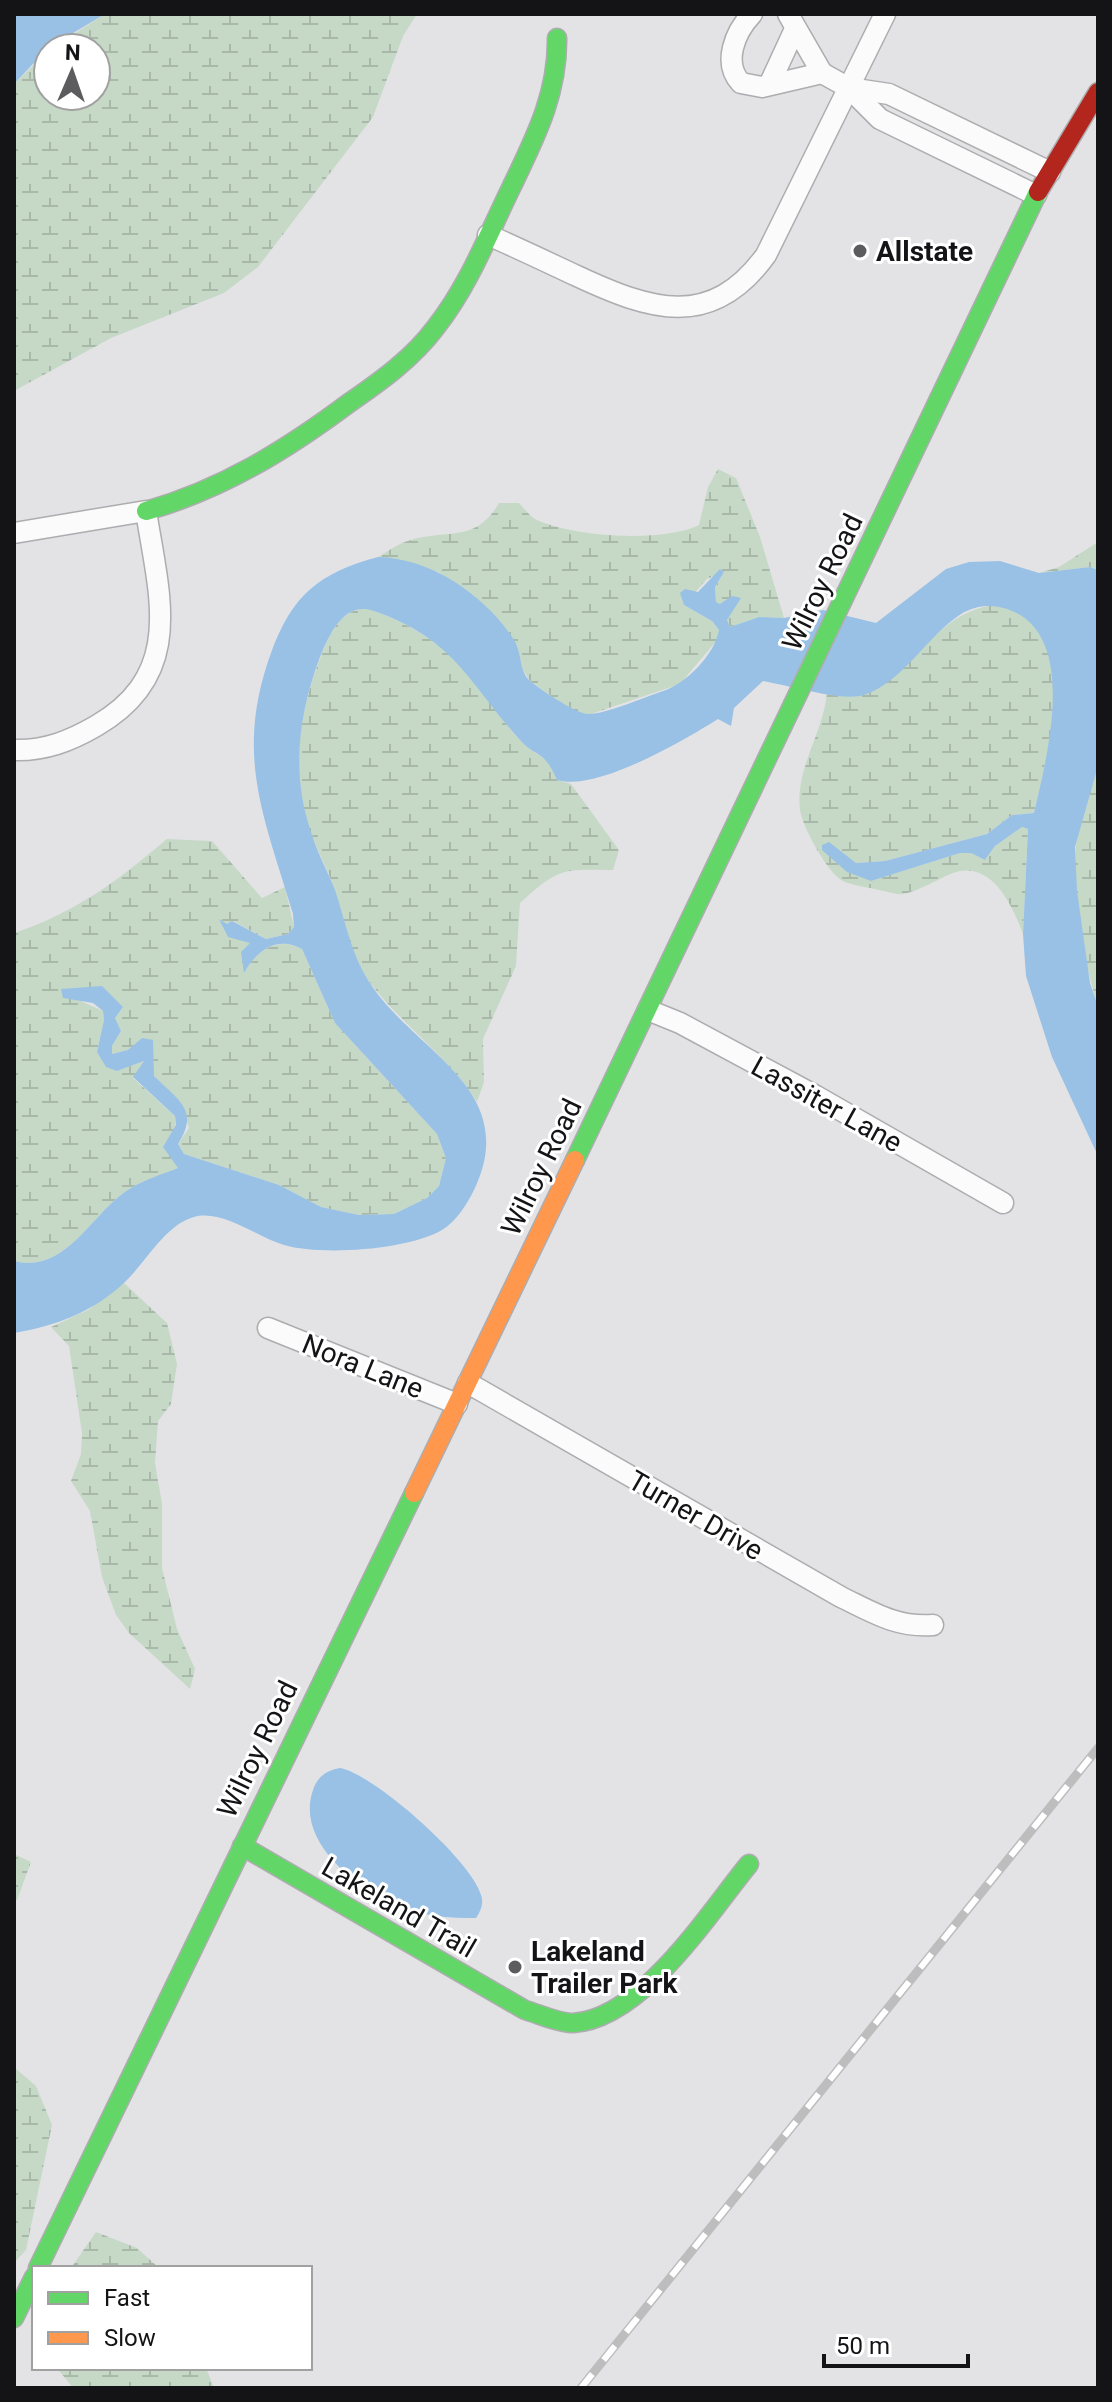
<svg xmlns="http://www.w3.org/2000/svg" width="1112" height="2402" font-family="Roboto,sans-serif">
	<defs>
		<pattern id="wetland-marsh" width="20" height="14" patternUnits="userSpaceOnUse" patternTransform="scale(2)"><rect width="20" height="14" fill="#c5d9c6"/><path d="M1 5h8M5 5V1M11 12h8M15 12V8" fill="none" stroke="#a8b9a9"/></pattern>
	</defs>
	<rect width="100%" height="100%" fill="#e3e3e6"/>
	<!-- wetland -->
	<g fill="url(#wetland-marsh)">
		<polygon points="105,14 417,14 403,36 373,117 258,267 224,293 111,338 14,391 14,84 48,51 48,96 96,96 96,48 52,48"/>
		<path d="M718 469 736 478 760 537 784 618 759 617 730 627 727 620 733 607 716 603 715 587 724 572 707 579 684 605 712 621 719 630 718 639 680 684 588 715 571 710 530 681 523 670 517 645 473 595 438 572 378 557C387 552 396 545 405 542 444 527 474 546 499 503H519C525 509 530 517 537 520 574 537 662 543 699 525L708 487Z"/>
		<polygon points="1098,542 1098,570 1090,567 1039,573 1059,567"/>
		<path d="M994 605C1001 607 1011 609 1018 613 1078 647 1046 761 1034 813L1012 815 987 834 885 861 856 863 829 843 871 881 960 853H971L985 860 995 846 1022 827 1028 829 1023 934C1013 907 992 859 953 873 937 879 920 891 903 894 896 895 886 891 879 890 868 887 853 886 843 881 828 874 802 826 800 810 795 768 824 732 827 692 907 708 919 615 994 605Z"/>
		<path d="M366 608C416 625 451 649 484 692 496 708 507 728 521 741 540 760 545 751 557 780L571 784 619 850 613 870C562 869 558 868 520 903L516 966 483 1039 484 1082 477 1102C449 1057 403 1026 371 984 352 959 345 923 336 894 329 872 318 852 310 831 291 777 298 717 318 664 327 640 337 610 366 608Z"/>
		<path d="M1098 766V1006C1084 962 1071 890 1076 845 1079 818 1090 792 1098 766Z"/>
		<path d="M167 839 212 841 262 898 285 887 294 927 288 934 266 939 233 921 227 924 221 920 251 943 245 971C257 950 278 936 302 949L335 1023 437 1134 446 1158 439 1186 427 1198 394 1214 359 1215 321 1207 279 1185 184 1154 178 1144 189 1128 181 1103 154 1076 142 1038 129 1050 112 1054V1046L121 1031 115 1018 123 1007 74 998 103 1011 104 1020 97 1052 117 1071 144 1061 133 1078 175 1116 178 1168C163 1175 146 1179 131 1188 93 1210 67 1275 14 1261V933C77 912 117 881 167 839Z"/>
		<polygon points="124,1283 167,1323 177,1364 171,1404 158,1421 155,1463 162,1504 162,1568 177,1629 195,1669 190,1689 129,1633 116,1615 102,1577 90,1511 71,1481 81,1454 82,1433 69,1346 51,1327 88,1310"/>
		<polygon points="14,1854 31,1862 17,1900 14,1899"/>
		<polygon points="14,2067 36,2086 52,2125 26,2250 14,2263"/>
		<polygon points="96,2232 137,2248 159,2268 71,2268"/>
		<polygon points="57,2368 206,2368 214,2388 73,2388"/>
	</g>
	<!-- water -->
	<g fill="#98c1e5">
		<polygon points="14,14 105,14 48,48 14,84"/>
		<path d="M378 557C431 558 486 596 514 640 522 652 519 670 529 680 538 688 575 713 587 714 604 715 645 697 663 691 686 684 715 654 719 630L712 621 684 605 680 593 685 589 698 592 720 569 724 572 715 587 716 602 720 604 732 596 741 598 727 620 730 627 759 617 784 618 823 610 876 623 946 569 969 562 1000 561 1039 573 1090 567 1098 570V766L1075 847 1077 891 1090 983 1098 1006V1156L1052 1057 1026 976 1023 934 1028 829 1022 827 995 846 985 860 971 853H960L871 881 847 872 822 850V845L829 842 856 863 885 861 987 834 1012 815 1034 813C1046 760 1081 633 1007 609 992 604 976 605 961 614 927 636 903 682 864 695 842 702 787 685 763 681L734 708 731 726 718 719C683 741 596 792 557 780 543 748 537 759 519 739 467 680 454 639 374 611 344 600 329 635 320 657 299 713 291 771 310 829 316 850 327 870 335 890 345 920 351 953 368 980 412 1052 523 1087 474 1190 467 1204 456 1222 442 1230 408 1250 321 1256 284 1245 257 1237 222 1209 194 1217 165 1225 146 1262 125 1282 93 1312 56 1326 14 1333V1261C67 1275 93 1210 131 1188 146 1179 163 1174 178 1168L163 1147 176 1125 175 1116 133 1077 144 1061 117 1071 106 1067 97 1052 104 1020 103 1011 93 1003 63 998 61 989 102 986 123 1007 115 1018 121 1031 112 1046V1054L128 1050 142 1038 153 1040 154 1076C178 1100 200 1110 178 1144L184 1154 279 1185 321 1207 359 1215 394 1214 427 1198 439 1186 446 1158 437 1134 335 1023 302 949C277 935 256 951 244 973L241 952 250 943 228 937 219 919 227 924 232 921 266 939 288 934 294 927 293 914C264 816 234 755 271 653 292 595 319 573 378 557Z"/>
		<path d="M340 1768C374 1774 472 1861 481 1895 484 1903 481 1911 476 1918 444 1919 408 1914 379 1898 344 1876 297 1836 313 1790 317 1777 327 1770 340 1768Z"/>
	</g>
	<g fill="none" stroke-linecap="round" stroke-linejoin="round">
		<defs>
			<g id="street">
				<path d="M752 14C735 32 722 63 741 83L762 87 822 73"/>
				<polyline points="788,14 822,73"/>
				<polyline points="822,73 849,88 880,119 1036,195"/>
				<polyline points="770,83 795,29"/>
				<polyline points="849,88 889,94 1050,172"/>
				<path d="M488 235C518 248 547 262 577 276 650 310 711 331 766 255L885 14"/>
				<path d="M14 533 146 511C159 596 186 674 96 726 70 741 45 751 14 750"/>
				<polyline points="648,1010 680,1023 816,1096 1003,1203"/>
				<polyline points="268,1328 457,1404"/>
				<path d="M468 1383 841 1597C872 1612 897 1628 933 1625"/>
			</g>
			<g id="fast">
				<path d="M146 511C223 489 286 450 349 403 381 381 413 358 436 327 469 285 488 235 511 188 535 138 558 94 557 38"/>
				<polyline points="575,1160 1038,192"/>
				<path d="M242 1846 525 2010C539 2014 558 2023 573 2023 642 2019 708 1914 749 1864"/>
				<polyline points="38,2268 414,1493"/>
				<polyline points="14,2318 34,2277"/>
			</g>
			<polyline id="slow" points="414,1493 575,1160"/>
			<polyline id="jam" points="1038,192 1098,92"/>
		</defs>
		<!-- street casing -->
		<use href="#street" stroke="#adadb0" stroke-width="23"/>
		<!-- fast casing -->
		<use href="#fast" stroke="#adadb0" stroke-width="21"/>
		<!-- slow casing -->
		<use href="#slow" stroke="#adadb0" stroke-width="21"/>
		<!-- jam casing -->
		<use href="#jam" stroke="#adadb0" stroke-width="21"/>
		<!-- street -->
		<use href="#street" stroke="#fbfbfb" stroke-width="20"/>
		<!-- fast -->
		<use href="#fast" stroke="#63d668" stroke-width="18"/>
		<!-- slow -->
		<use href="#slow" stroke="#ff974d" stroke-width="18"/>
		<!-- jam -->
		<use href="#jam" stroke="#b3261e" stroke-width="18"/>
		<defs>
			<polyline id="rail" points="581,2388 1098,1748"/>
		</defs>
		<!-- rail casing -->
		<use href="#rail" stroke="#bdbdbe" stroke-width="9"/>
		<!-- rail -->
		<use href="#rail" stroke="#fff" stroke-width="6" stroke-dasharray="18" stroke-linecap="butt"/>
	</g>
	<!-- markers -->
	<g fill="#5c5c5e" stroke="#fff" stroke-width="3">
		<circle cx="860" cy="251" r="8"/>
		<circle cx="515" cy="1967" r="8"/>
	</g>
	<g text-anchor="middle" stroke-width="6" stroke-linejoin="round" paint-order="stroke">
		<!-- poi labels -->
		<g font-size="28" font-weight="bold" fill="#141315" stroke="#fff" text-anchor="start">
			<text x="876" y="261">Allstate</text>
			<text x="531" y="1961">Lakeland<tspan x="531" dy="32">Trailer Park</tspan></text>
		</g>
		<!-- street labels -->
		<g font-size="28" fill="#141315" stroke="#fff">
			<text transform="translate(822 582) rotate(-64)" y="10">Wilroy Road</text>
			<text transform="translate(827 1104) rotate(29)" y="10">Lassiter Lane</text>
			<text transform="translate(541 1167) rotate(-64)" y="10">Wilroy Road</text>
			<text transform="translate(363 1366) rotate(22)" y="10">Nora Lane</text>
			<text transform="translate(696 1515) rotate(30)" y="10">Turner Drive</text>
			<text transform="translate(257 1749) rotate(-64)" y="10">Wilroy Road</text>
			<text transform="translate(399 1907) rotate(30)" y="10">Lakeland Trail</text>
		</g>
	</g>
	<!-- border -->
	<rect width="1112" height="2402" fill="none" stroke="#141315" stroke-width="32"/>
	<!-- legend -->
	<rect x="32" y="2266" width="280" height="104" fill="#ffffff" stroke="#a1a1a1" stroke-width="2"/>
	<rect x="48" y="2292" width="40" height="12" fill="#63d668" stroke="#a1a1a1" stroke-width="2"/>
	<text x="104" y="2306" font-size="24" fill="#141315">Fast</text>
	<rect x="48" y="2332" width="40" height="12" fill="#ff974d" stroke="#a1a1a1" stroke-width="2"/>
	<text x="104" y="2346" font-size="24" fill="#141315">Slow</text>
	<!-- north arrow -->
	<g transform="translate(72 72) rotate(2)"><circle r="38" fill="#ffffff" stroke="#a1a1a1" stroke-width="2"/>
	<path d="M0-6L14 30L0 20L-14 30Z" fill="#5c5c5e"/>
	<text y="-12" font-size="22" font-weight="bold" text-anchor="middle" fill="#141315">N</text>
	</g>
	<!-- scale -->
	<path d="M824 2354v12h144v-12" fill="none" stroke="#141315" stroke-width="4"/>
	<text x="836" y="2354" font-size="24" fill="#141315" stroke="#ffffff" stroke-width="6" paint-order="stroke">50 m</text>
</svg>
